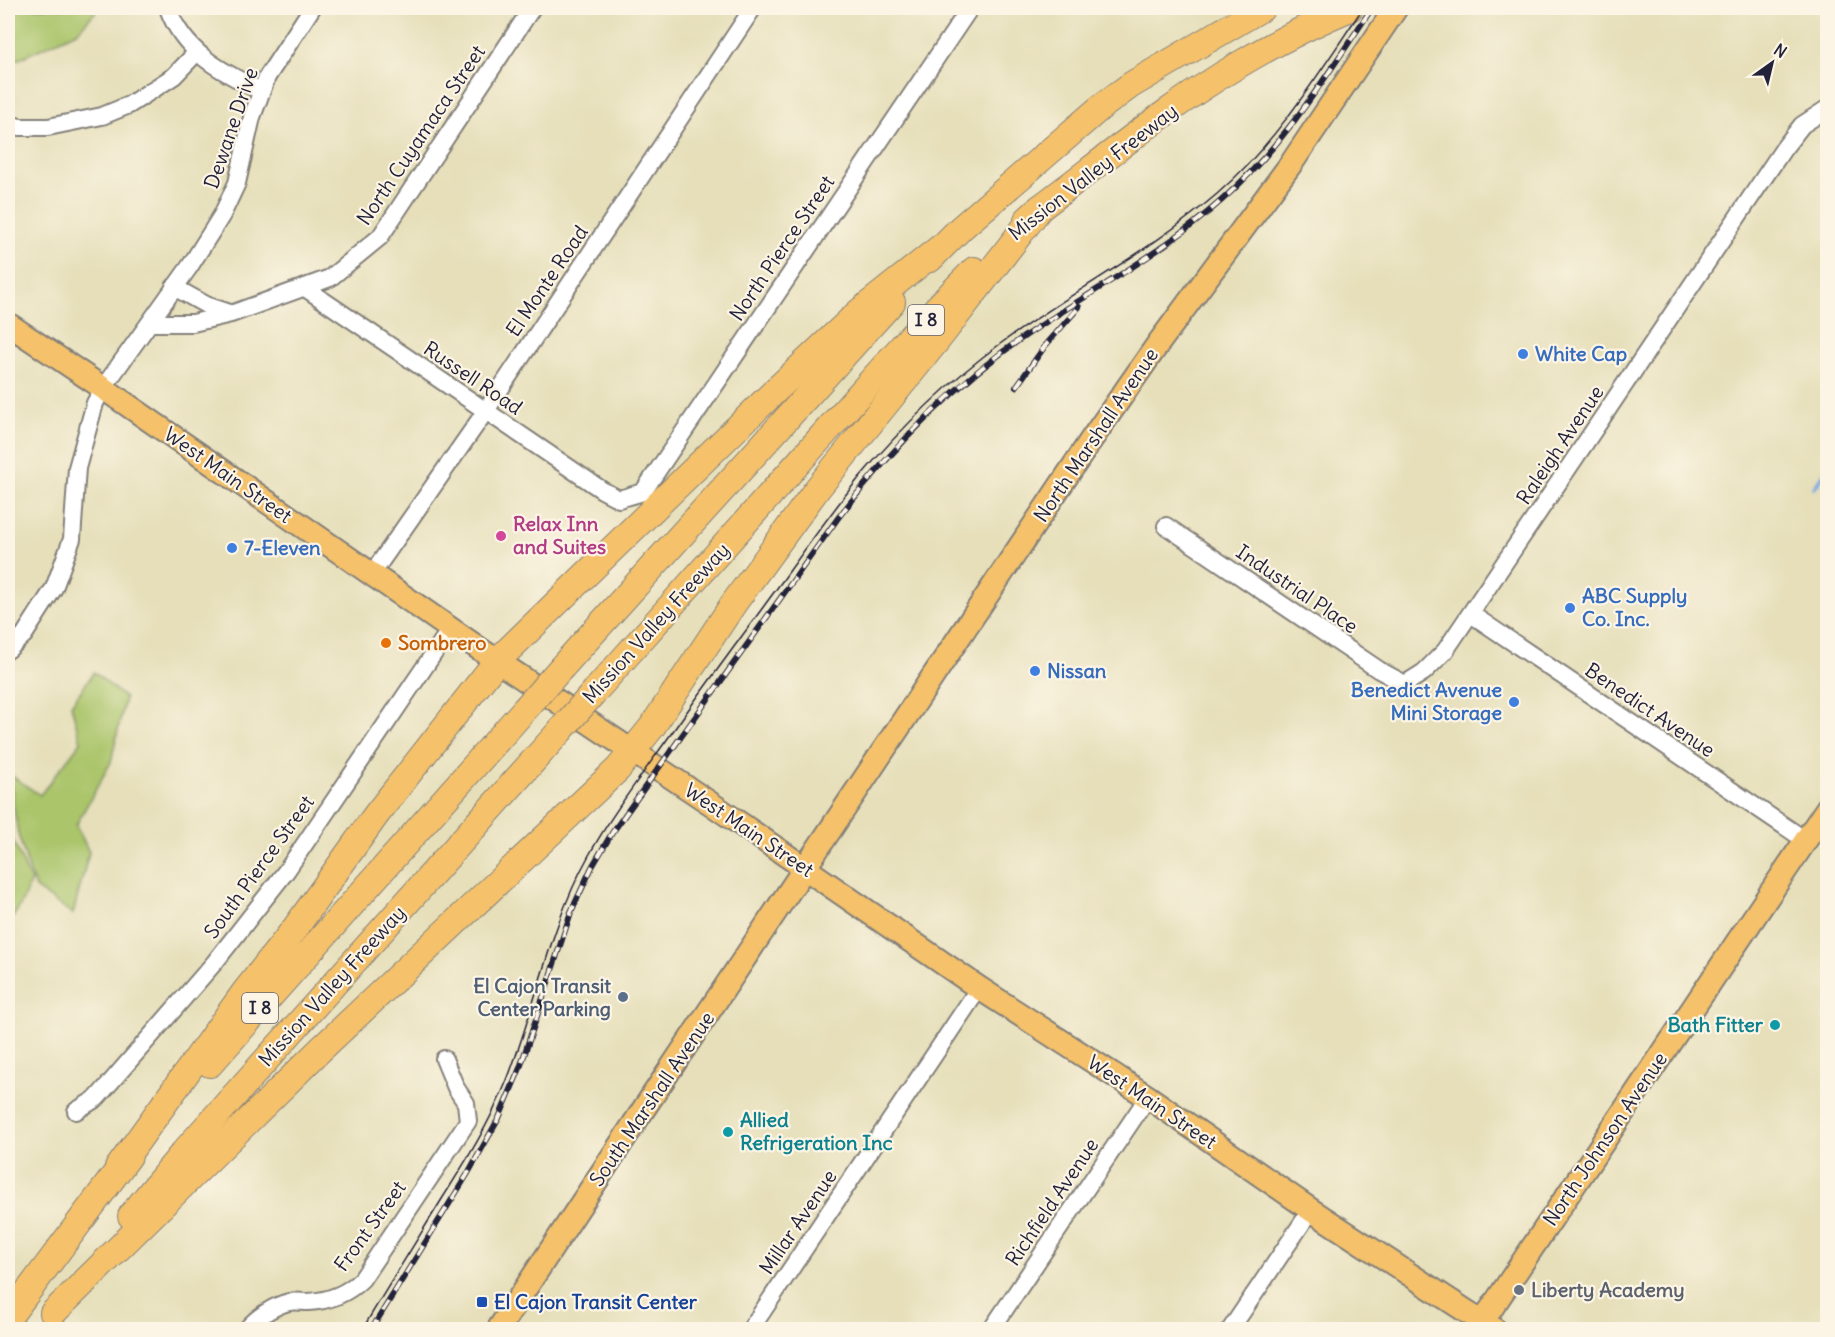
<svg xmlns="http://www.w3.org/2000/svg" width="1835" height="1337" font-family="Delius,sans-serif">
	<rect width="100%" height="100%" fill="#fcf5e5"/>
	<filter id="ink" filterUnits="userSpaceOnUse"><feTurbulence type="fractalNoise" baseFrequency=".0167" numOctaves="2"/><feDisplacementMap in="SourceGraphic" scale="12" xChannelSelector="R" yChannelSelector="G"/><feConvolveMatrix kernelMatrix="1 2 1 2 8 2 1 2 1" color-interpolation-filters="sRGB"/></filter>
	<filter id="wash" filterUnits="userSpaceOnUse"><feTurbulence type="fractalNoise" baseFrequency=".008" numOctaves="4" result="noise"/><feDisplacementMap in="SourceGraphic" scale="24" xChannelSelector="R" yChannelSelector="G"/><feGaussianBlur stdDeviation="1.35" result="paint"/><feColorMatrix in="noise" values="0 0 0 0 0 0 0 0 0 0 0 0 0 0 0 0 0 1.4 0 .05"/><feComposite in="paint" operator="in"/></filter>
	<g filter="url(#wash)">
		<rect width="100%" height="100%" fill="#e6dfba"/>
		<!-- green -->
		<g fill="#aac56b" stroke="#667453" stroke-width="1.5">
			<polygon points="8,8 99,8 77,32 8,64"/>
			<polygon points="94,672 125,698 111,762 76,825 89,852 73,914 35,888 18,834 9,774 40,795 81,742 71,705"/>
			<polygon points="8,814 12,838 31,881 20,906 8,925"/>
		</g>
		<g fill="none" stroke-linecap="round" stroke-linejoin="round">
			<!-- stream -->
			<polyline stroke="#75a6e0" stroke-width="4" points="1814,488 1828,469"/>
		</g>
	</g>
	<g filter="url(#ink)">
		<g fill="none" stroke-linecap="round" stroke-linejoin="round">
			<defs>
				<g id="minor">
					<path d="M168 8C183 52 222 72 261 91"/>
					<polyline points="8,124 20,127 48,127 102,116 129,105 174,76 197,52"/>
					<polyline points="174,287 206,305 230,313"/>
					<polyline points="305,288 602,490 619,499 643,492 970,8"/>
					<polyline points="150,323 193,323 231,314 330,278 380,237 532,8"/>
					<polyline points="1166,526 1379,670 1405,684 1424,672 1445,651 1784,148 1802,125 1828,108"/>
					<polyline points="372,574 485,412 753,8"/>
					<polyline points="1471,614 1805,840"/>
					<polyline points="8,650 24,635 54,588 72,539 77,468 95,403 103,388 190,266 222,215 237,183 252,117 267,77 312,8"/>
					<polyline points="76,1111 97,1098 215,962 287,870 451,628"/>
					<path d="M246 1330C257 1317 273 1306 289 1302 295 1301 302 1302 308 1302 330 1301 347 1294 362 1279L468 1121 466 1103 456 1088 444 1059"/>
					<polyline points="750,1330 979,988"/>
					<polyline points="991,1330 1148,1097"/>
					<polyline points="1230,1330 1311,1210"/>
				</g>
				<g id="major">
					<polyline points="8,324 103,388 497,661 713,805 979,988 1148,1097 1311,1210 1495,1330"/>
					<polyline points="498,1330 647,1104 1091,440 1158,344 1293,161 1396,8"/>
					<polyline points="1477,1330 1828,807"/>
				</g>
				<g id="highway">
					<path d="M1027 220 1040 208C1105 159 1170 105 1240 64 1275 43 1312 24 1350 8"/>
					<polyline points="930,259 961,228 1101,107 1131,85 1262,8"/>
					<polyline points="562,667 892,302"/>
					<polyline points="595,691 930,315 974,270"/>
					<polyline points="210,1064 525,709"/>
					<polyline points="118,1168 244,993 296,927 376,815 497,661 778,388 859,312 941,247"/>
					<polyline points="131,1216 183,1153 560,731"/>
					<polyline points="53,1313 320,1050 618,769 652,727 734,603 817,489 939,338 1040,208"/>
					<polyline points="8,1318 129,1156"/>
				</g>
			</defs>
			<!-- minor casing -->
			<use href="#minor" stroke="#84807a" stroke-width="20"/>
			<!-- major casing -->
			<use href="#major" stroke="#84807a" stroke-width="26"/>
			<!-- highway casing -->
			<use href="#highway" stroke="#84807a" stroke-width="28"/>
			<!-- minor -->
			<use href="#minor" stroke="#fff" stroke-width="16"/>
			<!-- major -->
			<use href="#major" stroke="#f5c16b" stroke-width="22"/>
			<!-- highway -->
			<use href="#highway" stroke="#f5c16b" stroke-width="26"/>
			<!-- tram -->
			<path stroke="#22223b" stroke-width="1.5" d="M362 1330C388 1286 415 1243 442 1199 466 1161 490 1123 507 1080 536 1007 549 927 588 857 615 808 651 763 683 717 716 671 750 625 783 580 808 545 832 511 859 478 901 428 948 382 1000 344 1071 292 1151 251 1217 194 1277 142 1319 73 1363 8"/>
			<defs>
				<g id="rail">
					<polyline points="1016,387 1045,346 1079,307"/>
					<path d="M371 1330 467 1175 499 1118 520 1068 571 912 592 867 612 833 838 518C892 448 952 386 1025 336 1091 291 1163 253 1222 200 1284 145 1327 75 1372 8"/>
				</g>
			</defs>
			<!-- rail casing -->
			<use href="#rail" stroke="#22223b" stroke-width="6"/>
			<!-- rail -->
			<use href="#rail" stroke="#fcf5e5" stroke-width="4" stroke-dasharray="11" stroke-linecap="butt"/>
			<defs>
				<g id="highway-bridge">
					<polyline points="525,709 562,667"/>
					<polyline points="560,731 595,691"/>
				</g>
			</defs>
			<!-- highway-bridge casing -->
			<use href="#highway-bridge" stroke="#84807a" stroke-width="28" stroke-linecap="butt"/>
			<!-- highway-bridge -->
			<use href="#highway-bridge" stroke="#f5c16b" stroke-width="26"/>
		</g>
	</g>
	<!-- markers -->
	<g fill="#3f7fe0" stroke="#fcf5e5" stroke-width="2">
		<circle cx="1523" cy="354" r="6"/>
		<circle cx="232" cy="548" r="6"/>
		<circle cx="1570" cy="608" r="6"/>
		<circle cx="1035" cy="671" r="6"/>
		<circle cx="1514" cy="702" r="6"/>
	</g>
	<circle fill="#d1479c" stroke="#fcf5e5" stroke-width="2" cx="501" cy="536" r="6"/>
	<circle fill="#e8710a" stroke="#fcf5e5" stroke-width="2" cx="386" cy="643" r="6"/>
	<circle fill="#5c6f8a" stroke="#fcf5e5" stroke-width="2" cx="623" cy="997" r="6"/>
	<g fill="#0f9aa8" stroke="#fcf5e5" stroke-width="2">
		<circle cx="1775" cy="1025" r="6"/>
		<circle cx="728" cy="1132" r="6"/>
	</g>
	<circle fill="#6b7280" stroke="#fcf5e5" stroke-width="2" cx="1519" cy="1290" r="6"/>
	<rect fill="#1a4fb4" stroke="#fcf5e5" stroke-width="2" x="476" y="1296" width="12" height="12" rx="3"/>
	<g text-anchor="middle" stroke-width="4.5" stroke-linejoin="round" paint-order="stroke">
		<!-- shield labels -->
		<g fill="#fcf5e5" stroke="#63616e" stroke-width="1.5">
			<rect x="908" y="305" width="36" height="30" rx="4.5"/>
			<rect x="242" y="993" width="36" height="30" rx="4.5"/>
		</g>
		<g font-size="18" font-weight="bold" fill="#22223b">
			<text x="926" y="326">I 8</text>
			<text x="260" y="1014">I 8</text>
		</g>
		<!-- street labels -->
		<g font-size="20" fill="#22223b" stroke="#fcf5e5">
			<text transform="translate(231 128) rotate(-71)" y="7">Dewane Drive</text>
			<text transform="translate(421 135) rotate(-56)" y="7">North Cuyamaca Street</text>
			<text transform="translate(1093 172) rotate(-38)" y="7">Mission Valley Freeway</text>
			<text transform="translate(782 248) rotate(-56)" y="7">North Pierce Street</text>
			<text transform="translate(547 281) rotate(-56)" y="7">El Monte Road</text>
			<text transform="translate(473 378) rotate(34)" y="7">Russell Road</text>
			<text transform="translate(1096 435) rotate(-56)" y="7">North Marshall Avenue</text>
			<text transform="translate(1560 445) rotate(-56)" y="7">Raleigh Avenue</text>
			<text transform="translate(228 475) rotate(35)" y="7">West Main Street</text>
			<text transform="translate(1297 589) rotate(34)" y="7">Industrial Place</text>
			<text transform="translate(656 623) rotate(-48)" y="7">Mission Valley Freeway</text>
			<text transform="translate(1650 710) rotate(34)" y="7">Benedict Avenue</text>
			<text transform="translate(749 830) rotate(34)" y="7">West Main Street</text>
			<text transform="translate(259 867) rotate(-54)" y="7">South Pierce Street</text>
			<text transform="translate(332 986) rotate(-48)" y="7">Mission Valley Freeway</text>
			<text transform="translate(652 1099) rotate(-56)" y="7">South Marshall Avenue</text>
			<text transform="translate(1152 1102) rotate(34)" y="7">West Main Street</text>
			<text transform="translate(1605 1139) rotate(-56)" y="7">North Johnson Avenue</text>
			<text transform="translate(1052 1202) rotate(-56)" y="7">Richfield Avenue</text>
			<text transform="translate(798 1222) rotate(-56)" y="7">Millar Avenue</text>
			<text transform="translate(370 1226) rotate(-54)" y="7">Front Street</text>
		</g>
		<!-- shop labels -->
		<g font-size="20" font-weight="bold" fill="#366cbe" stroke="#fcf5e5" text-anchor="start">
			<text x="1535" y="361">White Cap</text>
			<text x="244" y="555">7-Eleven</text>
			<text x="1582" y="603">ABC Supply<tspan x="1582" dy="23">Co. Inc.</tspan></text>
			<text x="1047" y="678">Nissan</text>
			<text x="1502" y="697" text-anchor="end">Benedict Avenue<tspan x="1502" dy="23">Mini Storage</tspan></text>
		</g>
		<!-- hotel labels -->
		<g font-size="20" font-weight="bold" fill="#b23c85" stroke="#fcf5e5" text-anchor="start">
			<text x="513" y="531">Relax Inn<tspan x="513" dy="23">and Suites</tspan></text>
		</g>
		<!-- food labels -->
		<g font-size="20" font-weight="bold" fill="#c56008" stroke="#fcf5e5" text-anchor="start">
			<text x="398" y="650">Sombrero</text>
		</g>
		<!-- service labels -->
		<g font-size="20" font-weight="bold" fill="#4e5e75" stroke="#fcf5e5" text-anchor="end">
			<text x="611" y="993">El Cajon Transit<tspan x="611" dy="23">Center Parking</tspan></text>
		</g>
		<!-- culture labels -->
		<g font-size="20" font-weight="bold" fill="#0d838f" stroke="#fcf5e5" text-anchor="end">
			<text x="1763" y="1032">Bath Fitter</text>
			<text x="740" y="1127" text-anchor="start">Allied<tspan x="740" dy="23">Refrigeration Inc</tspan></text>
		</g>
		<!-- worship labels -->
		<g font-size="20" font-weight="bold" fill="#5b616d" stroke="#fcf5e5" text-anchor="start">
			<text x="1531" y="1297">Liberty Academy</text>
		</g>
		<!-- transit labels -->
		<g font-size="20" font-weight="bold" fill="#164399" stroke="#fcf5e5" text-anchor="start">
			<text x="494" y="1309">El Cajon Transit Center</text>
		</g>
	</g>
	<!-- margin -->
	<rect width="1835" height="1337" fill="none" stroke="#fcf5e5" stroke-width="30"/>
	<!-- north arrow -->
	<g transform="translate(1772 63) rotate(34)" stroke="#fcf5e5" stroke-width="4.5" paint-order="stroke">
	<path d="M0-4.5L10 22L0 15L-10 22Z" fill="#22223b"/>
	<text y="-9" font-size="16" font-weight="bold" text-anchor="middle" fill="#22223b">N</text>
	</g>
</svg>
